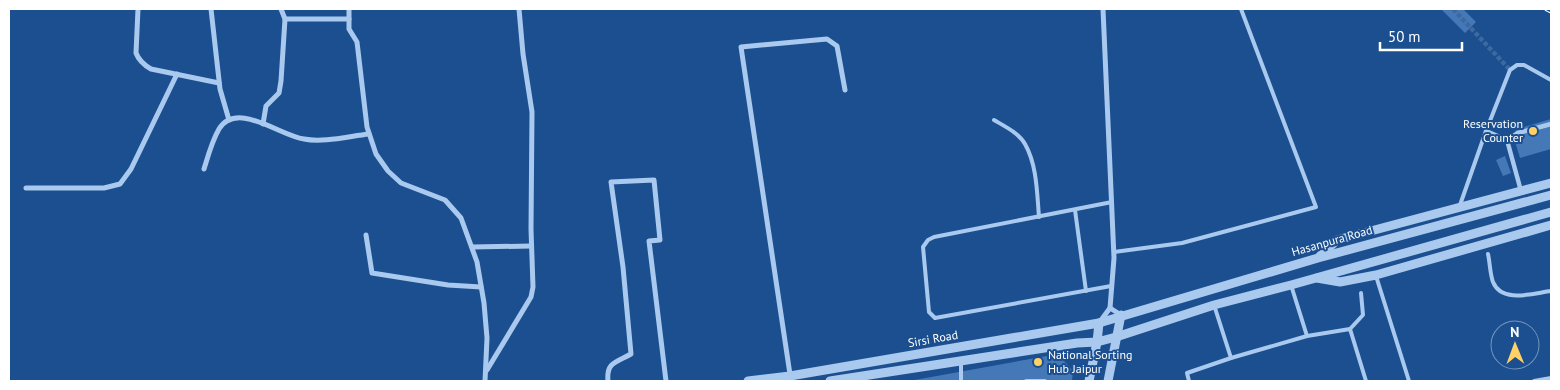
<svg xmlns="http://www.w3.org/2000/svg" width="1560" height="390" font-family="'PT Sans',sans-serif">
	<rect width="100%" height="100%" fill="#1b4f8f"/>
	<!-- building -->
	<g fill="#4478b7">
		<polygon points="1441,9 1463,9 1476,22 1465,33"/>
		<polygon points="1551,119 1551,149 1520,158 1513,135 1517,129"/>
		<polygon points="1505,156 1511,173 1503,176 1496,160"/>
		<polygon points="1058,354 1073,371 1072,381 909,381"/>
	</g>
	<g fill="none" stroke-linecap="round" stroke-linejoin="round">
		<!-- pedestrian-tunnel -->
		<polyline stroke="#3d69a0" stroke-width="4.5" stroke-dasharray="4.5 2" stroke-linecap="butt" points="1453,9 1510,70"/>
		<!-- service -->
		<g stroke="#a9c9ee" stroke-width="4">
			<path d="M994 120C1004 126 1019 133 1025 144 1037 165 1037 193 1039 217"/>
			<polyline points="1460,205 1486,131 1510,70 1517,65 1524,65 1551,80"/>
			<polyline points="1075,210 1086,291"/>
			<polyline points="1114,252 1182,243 1316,207 1241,9"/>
			<path d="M1488 254C1490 263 1490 274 1493 282 1502 304 1534 293 1551 291"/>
			<polyline points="1376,276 1409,381"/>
			<polyline points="1111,286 935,318 929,312 923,247 928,240 934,237 1112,202"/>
			<polyline points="1214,305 1231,358"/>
			<polyline points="1350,329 1363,315 1361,293"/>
			<polyline points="1307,336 1350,329 1366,381"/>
			<polyline points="961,381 961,361"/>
			<polyline points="1026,381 1045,381"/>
			<polyline points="1189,381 1187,373 1231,358 1307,336 1291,285"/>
			<polyline points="1534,381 1551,378"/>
		</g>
		<!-- pedestrian -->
		<g stroke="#a9c9ee" stroke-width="4.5">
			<polyline points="1486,131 1507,140 1521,191"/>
			<polyline points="1507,140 1518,133 1551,124"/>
		</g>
		<!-- minor -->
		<g stroke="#a9c9ee" stroke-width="5">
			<path d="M138 9 136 53C139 61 144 65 151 69L219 83"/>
			<polyline points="211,9 220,89 229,120"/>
			<polyline points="349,9 349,29 357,42 367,127 376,154 388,171 401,183 445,200 461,218 477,262 484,303 487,338 485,381"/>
			<polyline points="1103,9 1114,258 1110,308"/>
			<polyline points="285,19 349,19"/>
			<polyline points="263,124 266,106 279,93 281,81 285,19 281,9"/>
			<path d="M204 169C208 156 212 141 219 129 237 100 280 136 304 139 323 143 350 136 369 134"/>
			<polyline points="26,188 104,188 120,184 131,169 177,74"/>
			<polyline points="366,235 372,273 448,285 481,287"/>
			<polyline points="472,247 531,246"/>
			<polyline points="1099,323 1110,308 1121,315"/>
			<polyline points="487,370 531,297 533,287 531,229 532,112 523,54 519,9"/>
			<path d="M608 381C606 362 617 362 631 354L623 267 611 182 654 180 660 240 649 241 666 381"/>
			<polyline points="791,381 741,47 827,39 837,46 845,90"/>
		</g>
		<!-- tertiary -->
		<g stroke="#a9c9ee" stroke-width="9">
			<polyline points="1320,256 1337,240 1551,183"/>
			<polyline points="1317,278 1340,282 1376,275 1551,225"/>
			<polyline points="748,381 790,376 1099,323 1318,258 1551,195"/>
			<polyline points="830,381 1077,343 1097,342 1116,337 1214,305 1291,285 1551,212"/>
			<polyline points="1089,381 1097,342 1099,323"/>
			<polyline points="1108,381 1121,315"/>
		</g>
		<defs>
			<polyline id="rail" points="1547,9 1551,11"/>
		</defs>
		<!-- rail casing -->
		<use href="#rail" stroke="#fff" stroke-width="5"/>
		<!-- rail -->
		<use href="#rail" stroke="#1b4f8f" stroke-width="3" stroke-dasharray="9" stroke-linecap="butt"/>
	</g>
	<!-- markers -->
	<g fill="#ffd166" stroke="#1b4f8f" stroke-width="2">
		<circle cx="1533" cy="131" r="5"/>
		<circle cx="1038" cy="362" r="5"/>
	</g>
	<g text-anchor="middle" stroke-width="4" stroke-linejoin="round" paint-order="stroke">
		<!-- poi labels -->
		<g font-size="12" fill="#fff" stroke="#1b4f8f" text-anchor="end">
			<text x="1523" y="128">Reservation<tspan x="1523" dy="14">Counter</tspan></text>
			<text x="1048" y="359" text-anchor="start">National Sorting<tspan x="1048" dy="14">Hub Jaipur</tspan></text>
		</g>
		<!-- street labels -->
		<g font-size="12" fill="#fff" stroke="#1b4f8f">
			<text transform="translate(1332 241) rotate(-16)" y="4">Hasanpura Road</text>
			<text transform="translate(933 339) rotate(-10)" y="4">Sirsi Road</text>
		</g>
	</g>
	<!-- border -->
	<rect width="1560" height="390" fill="none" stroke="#ffffff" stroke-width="20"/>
	<!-- north arrow -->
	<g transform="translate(1515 345) rotate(359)"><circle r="24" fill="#1b4f8f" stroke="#7695bc"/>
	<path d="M0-4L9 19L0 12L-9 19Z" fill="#ffd166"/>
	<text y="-8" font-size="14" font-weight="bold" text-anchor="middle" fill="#ffffff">N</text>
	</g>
	<!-- scale -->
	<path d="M1380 42v8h82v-8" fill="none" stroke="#ffffff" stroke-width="2.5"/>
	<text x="1388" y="42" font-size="15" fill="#ffffff" stroke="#1b4f8f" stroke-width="4" paint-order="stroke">50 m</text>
</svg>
